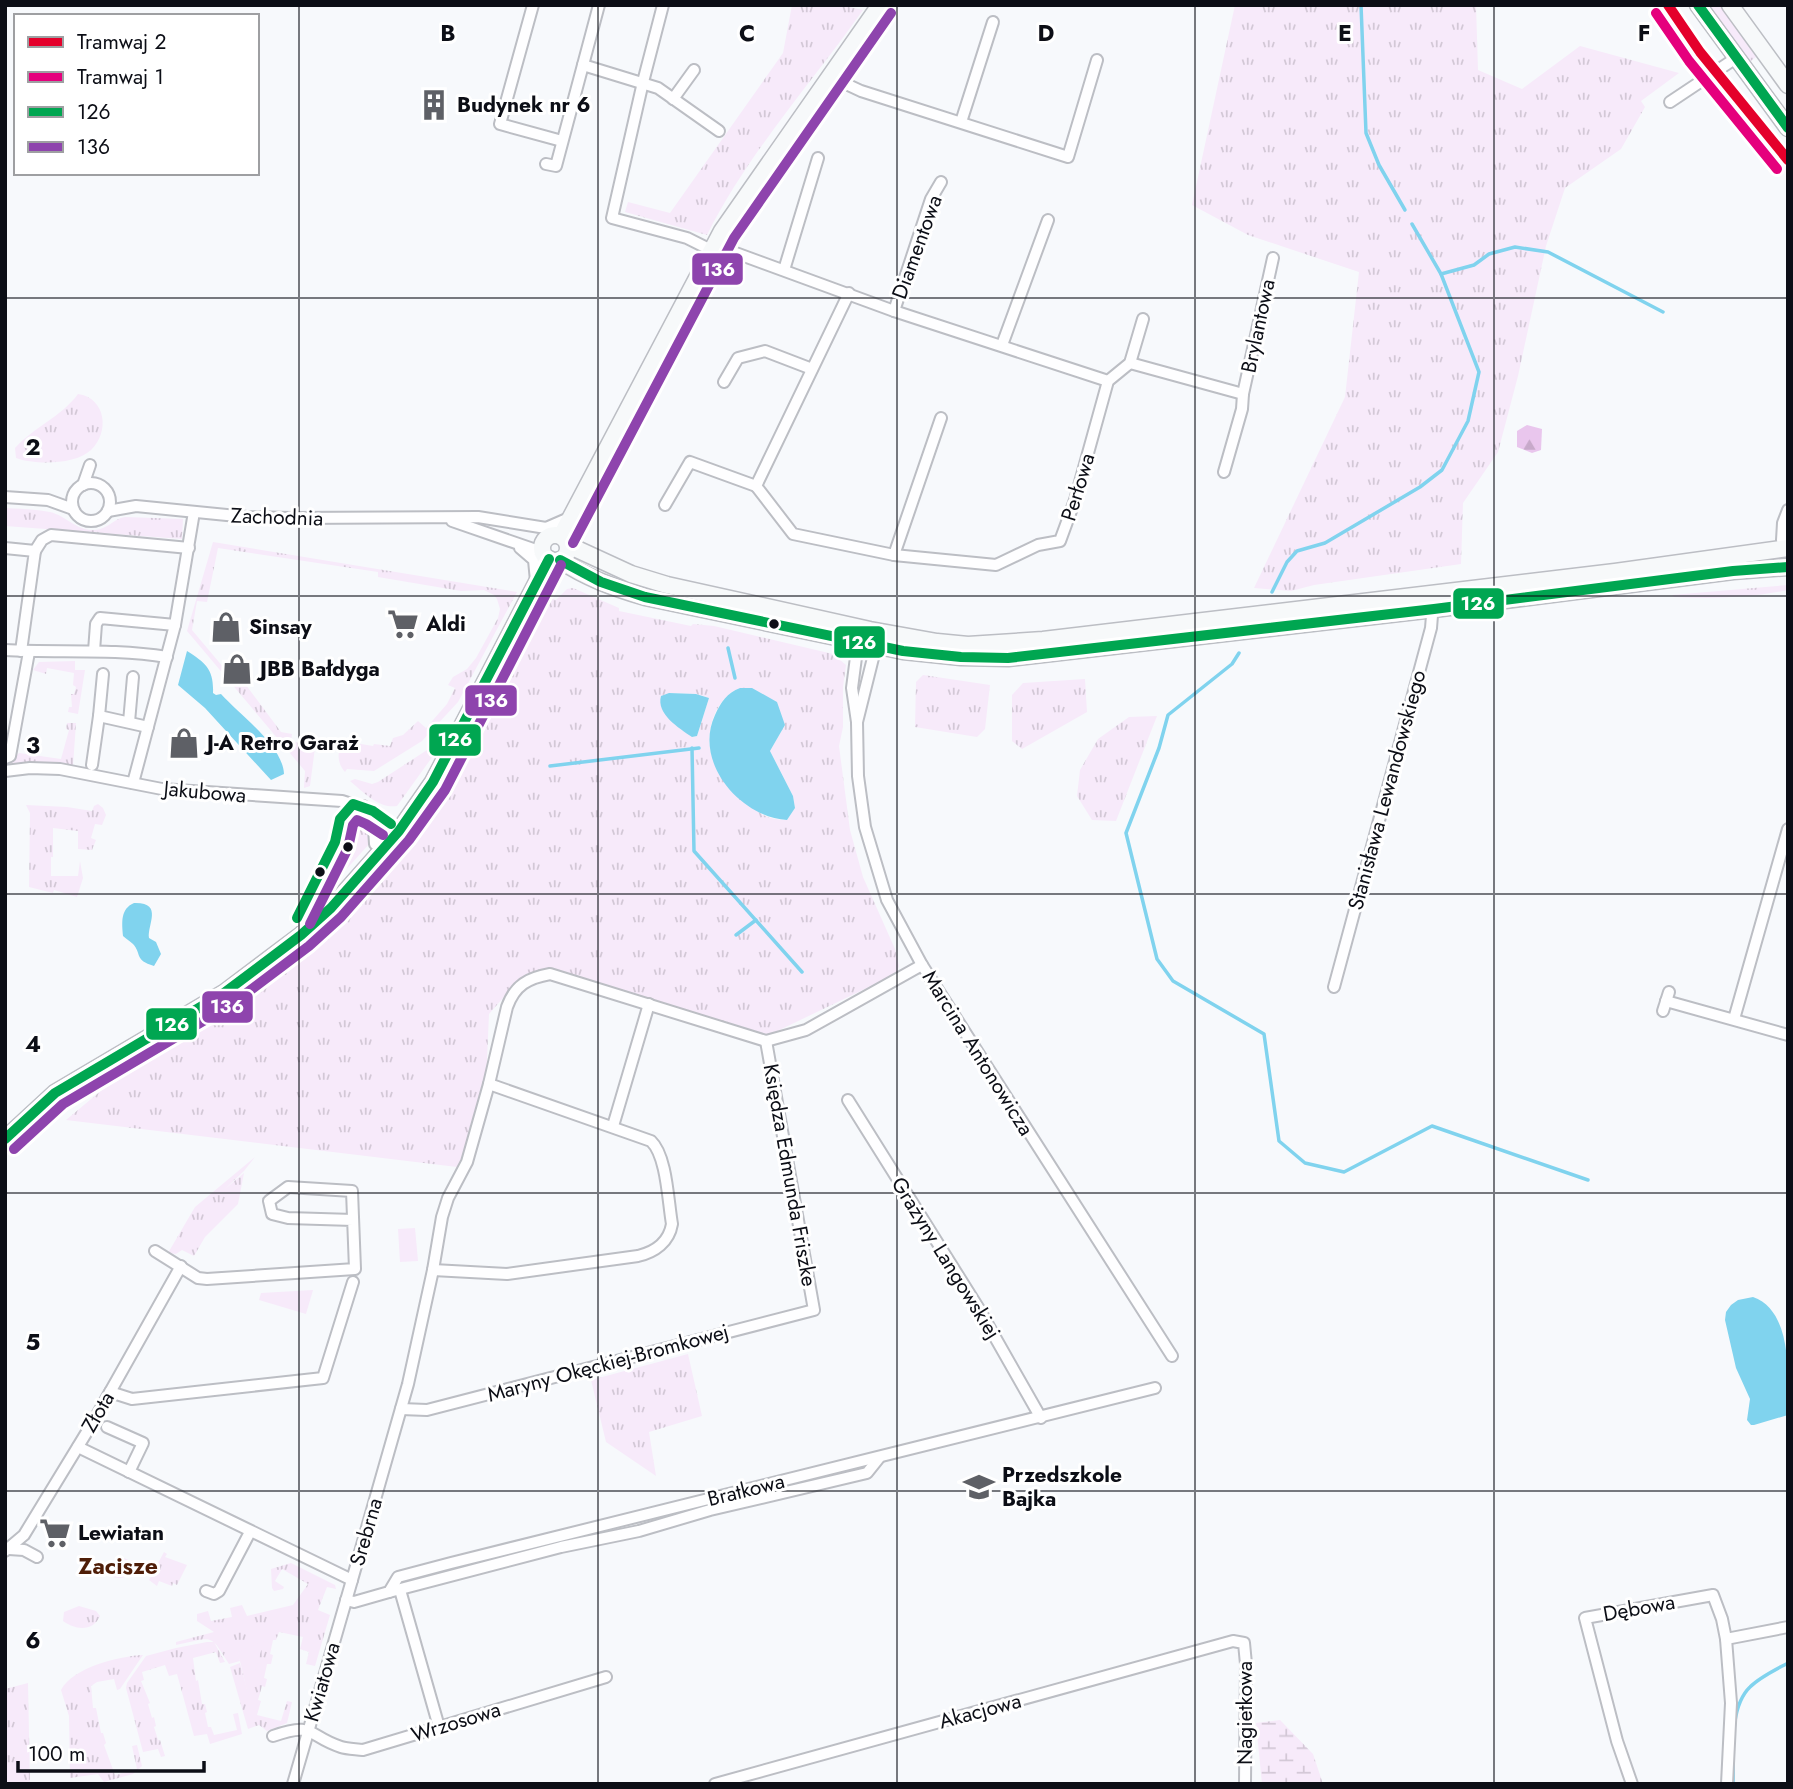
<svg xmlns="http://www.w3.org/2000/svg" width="1793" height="1789" font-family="Jost,sans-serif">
	<defs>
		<pattern id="grass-tufts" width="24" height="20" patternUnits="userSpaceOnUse" patternTransform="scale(1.75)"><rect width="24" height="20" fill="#f7eafa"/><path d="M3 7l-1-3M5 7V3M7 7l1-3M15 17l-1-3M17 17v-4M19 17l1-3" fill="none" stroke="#d3c8d6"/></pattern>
		<pattern id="forest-firs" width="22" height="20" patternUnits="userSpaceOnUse" patternTransform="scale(1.75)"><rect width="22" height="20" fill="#e9c6ed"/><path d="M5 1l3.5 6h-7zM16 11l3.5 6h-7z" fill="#c7a9ca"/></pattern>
		<pattern id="wetland-marsh" width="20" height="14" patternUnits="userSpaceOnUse" patternTransform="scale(1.75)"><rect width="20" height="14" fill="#f7eafa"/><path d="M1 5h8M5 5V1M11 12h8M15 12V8" fill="none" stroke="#d3c8d6"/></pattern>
	</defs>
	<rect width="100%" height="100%" fill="#f7f9fc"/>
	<!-- grass -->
	<g fill="url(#grass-tufts)" fill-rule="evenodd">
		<path d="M792 5H839L863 10C811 84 748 153 707 235L625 212 628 202 670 213 783 53Z"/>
		<polygon points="1235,5 1476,5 1478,70 1522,89 1580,46 1679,73 1641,101 1645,107 1621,149 1565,188 1546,246 1518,376 1498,452 1463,503 1461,564 1314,585 1291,591 1254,588 1345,397 1359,272 1248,235 1192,205"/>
		<polygon points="1708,5 1720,5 1756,57 1748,63"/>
		<path d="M78 394C106 398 110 432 91 450 75 465 35 465 16 458L15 448C34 427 61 417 78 394Z"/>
		<path d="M5 508C20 509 35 509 50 512 67 516 76 531 95 530 108 529 113 519 125 517L183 519 182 539 5 526Z"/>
		<path d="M213 542 517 592 458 702 422 741 374 771 347 769 345 772C334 760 337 740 355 741V743L373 746 374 744 390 746 393 738 403 735 418 721 426 728 447 704 455 688 448 685 453 677 467 669 476 658 498 618 500 609 497 599 494 595 484 590 461 591 378 577V572L218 548 207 602 197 601 192 630 234 680 243 681 281 732 292 734 291 742 305 743 307 736 316 740 310 786 304 788 305 771 187 631Z"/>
		<path d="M1788 585V590C1750 598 1712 599 1674 597L1672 595Z"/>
		<path d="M573 588 619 608V611L691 626 693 624 714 626 833 654 846 665 843 687V727L839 746 850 830 863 877 895 949 899 966 896 974 767 1036 550 974 525 977 517 982 489 1014 486 1083 462 1165 457 1167 66 1120 151 1049 204 1021 258 983 328 925 377 874 425 812 484 713 540 599 545 596 556 600 567 589ZM740 688 785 725 770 751 793 796 795 808 787 820C778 820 768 818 760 813 753 809 713 760 711 754 705 730 716 697 740 688ZM669 693 696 694 709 698 697 736 692 737 663 712Z"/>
		<polygon points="75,661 75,670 85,670 78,714 68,712 69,707 72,707 71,694 74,694 76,687 73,685 74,673 47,668 46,674 33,670 39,662"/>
		<polygon points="923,675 990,685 985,729 977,737 915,727 916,682"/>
		<polygon points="1085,679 1087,712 1022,749 1012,741 1012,695 1023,683"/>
		<polygon points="1157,716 1116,821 1092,820 1077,796 1080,770 1098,739 1129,717"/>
		<polygon points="67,723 76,723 73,766 128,777 5,768 5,762 12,760 19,753 61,759 69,730 66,729"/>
		<path d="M456 724 397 806C379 809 363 792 350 781L355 779 372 784 378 782 427 750Z"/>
		<polygon points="98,804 103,808 106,815 102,825 95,824 91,838 96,840 92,850 78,849 78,831 53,828 53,857 51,857 51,876 78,876 80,861 83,878 77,897 54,890 53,893 29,887 30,813 26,805 67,807 92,811 94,806"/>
		<polygon points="353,816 361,818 368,824 371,842 303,917 314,893 327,878 331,879 345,850 345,831 342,830 344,824"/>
		<polygon points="255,1157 244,1171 225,1189 244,1173 238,1204 205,1237 194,1256 182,1250 176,1254 168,1253 195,1207"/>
		<polygon points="688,1354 702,1416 649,1432 656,1476 606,1442 591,1380"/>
		<polygon points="164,1552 167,1554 165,1557 187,1565 177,1585 173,1583 172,1586 159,1581 157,1586 149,1580"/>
		<path d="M122 1557 139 1565C131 1581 114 1581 100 1571L103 1564Z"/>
		<path d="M291 1563 335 1585 336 1589 327 1587 318 1610 330 1615 315 1666 306 1664 309 1652 300 1649 303 1637 279 1632 276 1640H273L270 1654 273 1655 271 1664H267L264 1678 267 1679 265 1687 262 1686 258 1700 261 1701 257 1715 281 1721 287 1701 292 1702 287 1723 267 1731 259 1725 248 1729 230 1667 240 1663 248 1693 238 1652 240 1661 229 1664C209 1633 215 1637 176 1645V1642L214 1632 197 1621V1614L208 1611 211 1621 232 1617 230 1608 242 1605 247 1616 293 1605 308 1584 282 1569 275 1581 284 1587 283 1589 274 1591 272 1588 271 1569Z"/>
		<path d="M79 1606 96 1611 100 1616C93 1632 75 1630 63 1621L64 1612Z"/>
		<polygon points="207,1642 214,1642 225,1662 220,1663 216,1652 193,1658 196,1681 198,1680 202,1704 205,1704 207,1712 205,1713 208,1727 211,1727 214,1735 237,1730 233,1714 238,1713 242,1734 210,1744 207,1734 194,1736 177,1674 169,1676 165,1665 142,1672 144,1680 141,1681 150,1703 148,1704 152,1718 154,1717 156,1726 154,1727 158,1740 160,1740 165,1756 161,1757 158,1749 143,1752 126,1688 127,1683 146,1656 176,1648"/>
		<path d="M143 1655 120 1689 117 1690 114 1679 97 1682 91 1686 93 1708H96L101 1733H103L106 1743 104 1745 115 1775 137 1769 132 1746 137 1745 142 1766 133 1774 104 1782 98 1774 70 1778 69 1716 61 1690C73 1667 120 1656 143 1655Z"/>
		<polygon points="28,1683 30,1784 5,1784 5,1689"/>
	</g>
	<!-- forest -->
	<polygon fill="url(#forest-firs)" points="1527,425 1542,429 1541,450 1532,453 1517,447 1517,431"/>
	<!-- wetland -->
	<polygon fill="url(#wetland-marsh)" points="1280,1720 1313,1754 1323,1784 1262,1784 1256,1723"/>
	<!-- park -->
	<g fill="#f7eafa">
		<polygon points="415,1228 418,1261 400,1262 398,1229"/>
		<polygon points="313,1290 306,1314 259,1300 261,1293"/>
		<polygon points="264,1641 248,1694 238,1652"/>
	</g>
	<!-- water -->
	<g fill="#80d3ee">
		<path d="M187 651C206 663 214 670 213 693L216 695 221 694C240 715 283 746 284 774L271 780 205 708 178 685Z"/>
		<path d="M740 688H752L777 702 785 725 770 751 793 796 795 808 787 820C740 817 693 762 715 715 721 702 727 693 740 688Z"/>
		<path d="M669 693 696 694 709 698 697 736 692 737C679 728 656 714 661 696Z"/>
		<path d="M134 903C164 902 147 925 149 938L156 942 161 954 154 966C134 960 142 954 133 944 130 941 126 939 123 936 122 923 120 909 134 903Z"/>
		<path d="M1753 1297C1793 1311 1788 1376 1788 1415L1754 1425H1751L1747 1420 1750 1399 1736 1368 1725 1320 1726 1312 1731 1305 1738 1300Z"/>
	</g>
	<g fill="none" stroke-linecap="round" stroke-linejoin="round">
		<!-- stream -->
		<g stroke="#80d3ee" stroke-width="3.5">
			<polyline points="1361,5 1366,133 1379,165 1405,210"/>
			<polyline points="1441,274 1474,265 1489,254 1515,247 1548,252 1663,312"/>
			<polyline points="1272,592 1287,562 1297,551 1325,543 1420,487 1442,470 1468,421 1479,372 1441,274 1412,224"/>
			<polyline points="728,648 735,678"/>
			<polyline points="1239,653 1232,664 1168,715 1159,748 1126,833 1157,959 1173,981 1264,1034 1279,1141 1305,1163 1344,1172 1432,1126 1588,1180"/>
			<polyline points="692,748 694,851 802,972"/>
			<polyline points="550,766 699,748"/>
			<polyline points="736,935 756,920"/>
			<path d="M1733 1784C1734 1756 1728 1708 1750 1687 1760 1677 1775 1670 1788 1663"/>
		</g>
		<defs>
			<g id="street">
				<polyline points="533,5 500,124 562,141"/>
				<polyline points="663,5 643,82 612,218 687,238 711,250"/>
				<polyline points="583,65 658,88 719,131"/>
				<polyline points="831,77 861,91 1068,157 1097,60"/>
				<polyline points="673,99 694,70"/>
				<polyline points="1670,102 1736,58"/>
				<polyline points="961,122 993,22"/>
				<polyline points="546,164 556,166 599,5"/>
				<polyline points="714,245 894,311 1108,381"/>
				<polyline points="784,270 818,158"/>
				<polyline points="849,293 756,486 793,534 894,555 996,565 1038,545 1060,541 1075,500 1108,381 1130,363 1143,319"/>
				<polyline points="894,311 931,199 941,182"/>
				<polyline points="1002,345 1048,220"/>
				<polyline points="1130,363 1243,394"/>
				<polyline points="724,382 738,358 765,351 812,369"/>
				<polyline points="1224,472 1242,409 1243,394 1273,258"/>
				<circle cx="91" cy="502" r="19"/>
				<polyline points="83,485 90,465"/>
				<polyline points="5,497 48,500 73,509"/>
				<polyline points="665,505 690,462 756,486"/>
				<polyline points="1788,510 1783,523 1782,540 1788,546"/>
				<polyline points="108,511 136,506 247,517 293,518 478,517 546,528 569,518"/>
				<polyline points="452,521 542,552"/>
				<polyline points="5,548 35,551 21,651"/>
				<polyline points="520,548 534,560 536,581"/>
				<polyline points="35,551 42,540 51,535 189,548"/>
				<polyline points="894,555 941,418"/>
				<polyline points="862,638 858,642 852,688 857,722 858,776 865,827 887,900 922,965 1172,1356"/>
				<path d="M5 650C59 653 113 648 167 657"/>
				<polyline points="94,651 96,624 100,618 175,625"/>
				<polyline points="103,674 99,716 148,727"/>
				<polyline points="129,722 133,677"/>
				<polyline points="857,722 876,646 874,642"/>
				<polyline points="5,758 10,756 29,652"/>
				<polyline points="92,765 99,716"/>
				<polyline points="5,771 30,768 60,769 162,789 342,801 373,811 399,831"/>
				<polyline points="133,783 175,625 194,512"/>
				<polyline points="363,806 374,828 375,844"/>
				<polyline points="1334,987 1431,628 1433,603"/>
				<polyline points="1666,1001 1788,1035"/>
				<polyline points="1663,1011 1669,992"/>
				<polyline points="1734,1019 1788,829"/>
				<polyline points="848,1100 979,1309 1041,1418"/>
				<polyline points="613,1126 649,1004"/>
				<polyline points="155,1251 198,1278 207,1279 355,1269 352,1191 288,1187 269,1201 272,1214 288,1218 353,1220"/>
				<path d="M433 1270 507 1274 638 1256C655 1252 669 1242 672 1224 668 1202 667 1156 651 1141L489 1084"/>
				<polyline points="110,1392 132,1399 323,1378 353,1282"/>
				<polyline points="401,1409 427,1410 814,1310 766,1041"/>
				<polyline points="107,1427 143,1443 129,1472"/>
				<path d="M78 1447 352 1580 408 1384 433 1270 442 1217 448 1198 467 1162 489 1084 507 1007C515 985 528 978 550 974L766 1041 806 1030 922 965"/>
				<polyline points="9,1549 24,1550 37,1557"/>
				<polyline points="5,1551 24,1535 96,1417 181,1266"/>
				<polyline points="400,1590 439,1727"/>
				<polyline points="206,1591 214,1594 219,1591 250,1532"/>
				<polyline points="389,1592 561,1547 639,1531 710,1510 867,1473 879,1458"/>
				<polyline points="346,1600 354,1602 389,1592 398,1577 451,1563 1155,1388"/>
				<polyline points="1726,1639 1731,1703 1727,1784"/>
				<path d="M273 1736C315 1721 307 1736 341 1747 347 1749 356 1749 363 1750L606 1677"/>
				<polyline points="293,1784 352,1580"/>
				<polyline points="715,1784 1233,1641 1244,1643 1246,1664 1245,1784"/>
				<polyline points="1632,1784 1617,1741 1585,1618 1713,1595 1722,1619 1726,1639 1788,1627"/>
			</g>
			<g id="secondary">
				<polyline points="1698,5 1788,128"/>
				<polyline points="1730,5 1788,85"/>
				<circle cx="555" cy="548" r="13"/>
				<polyline points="561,536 722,231 880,5"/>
				<polyline points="568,545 631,574 667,585 870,630 937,642 968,645 1043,640 1615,572 1788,548"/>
				<path d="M560 560C586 578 615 588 645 597L903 651 961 657 1008 658 1434 609 1733 571 1788 567"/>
				<polyline points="5,1139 55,1093 224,993 301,935 331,908 399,831 433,782 549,559"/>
			</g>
		</defs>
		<!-- street casing -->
		<use href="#street" stroke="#bcbec4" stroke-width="14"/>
		<!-- secondary casing -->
		<use href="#secondary" stroke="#bcbec4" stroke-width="19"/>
		<!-- street -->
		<use href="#street" stroke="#fefeff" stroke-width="10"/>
		<!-- secondary -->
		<use href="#secondary" stroke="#f7f9fa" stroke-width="16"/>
		<defs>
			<g id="bus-1">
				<polyline points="1698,5 1788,128"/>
				<polyline points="560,560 601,582 645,597 903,651 961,657 1008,658 1434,609 1733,571 1788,567"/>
				<polyline points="297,918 335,842 340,819 353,804 373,811 391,824"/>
				<polyline points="5,1139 55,1093 224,993 301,935 331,908 399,831 433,782 549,559"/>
			</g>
			<g id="bus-2">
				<polyline points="573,543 734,238 891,13"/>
				<polyline points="310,924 348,848 353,825 357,820 366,824 383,835"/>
				<polyline points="14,1149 63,1104 232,1004 309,946 341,917 409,840 445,790 561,565"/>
			</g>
		</defs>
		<!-- bus-1 casing -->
		<use href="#bus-1" stroke="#fff" stroke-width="16"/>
		<!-- bus-2 casing -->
		<use href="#bus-2" stroke="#fff" stroke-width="16"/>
		<!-- bus-1 -->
		<use href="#bus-1" stroke="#00a651" stroke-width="10"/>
		<!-- bus-2 -->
		<use href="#bus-2" stroke="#8e44ad" stroke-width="10"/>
		<defs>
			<polyline id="tram-1" points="1668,5 1700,52 1788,160"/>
			<polyline id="tram-2" points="1656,13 1689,61 1777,169"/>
		</defs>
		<!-- tram-1 casing -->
		<use href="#tram-1" stroke="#fff" stroke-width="16"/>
		<!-- tram-2 casing -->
		<use href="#tram-2" stroke="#fff" stroke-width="16"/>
		<!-- tram-1 -->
		<use href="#tram-1" stroke="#e4002b" stroke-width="10"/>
		<!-- tram-2 -->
		<use href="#tram-2" stroke="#e5007d" stroke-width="10"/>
	</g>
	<!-- grid -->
	<path fill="none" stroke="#0c0e16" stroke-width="2" stroke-opacity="0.55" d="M299 5V1784M598 5V1784M897 5V1784M1195 5V1784M1494 5V1784M5 298H1788M5 596H1788M5 894H1788M5 1193H1788M5 1491H1788"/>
	<!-- icons -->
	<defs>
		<symbol id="building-bare" viewBox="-9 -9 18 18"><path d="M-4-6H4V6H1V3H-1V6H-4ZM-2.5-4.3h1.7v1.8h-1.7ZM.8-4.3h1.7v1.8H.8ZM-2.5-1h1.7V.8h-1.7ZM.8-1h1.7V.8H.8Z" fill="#5e6066" stroke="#fff" stroke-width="2.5" paint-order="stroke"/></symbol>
		<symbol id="supermarket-bare" viewBox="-9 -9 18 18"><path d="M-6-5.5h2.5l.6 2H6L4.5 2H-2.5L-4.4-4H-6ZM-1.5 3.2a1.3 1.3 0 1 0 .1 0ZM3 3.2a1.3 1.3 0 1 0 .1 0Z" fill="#5e6066" stroke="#fff" stroke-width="2.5" paint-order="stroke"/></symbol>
		<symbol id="shop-bare" viewBox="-9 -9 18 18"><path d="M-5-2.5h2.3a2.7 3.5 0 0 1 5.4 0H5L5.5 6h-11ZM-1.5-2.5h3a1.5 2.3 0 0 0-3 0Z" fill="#5e6066" stroke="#fff" stroke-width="2.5" paint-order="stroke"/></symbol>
		<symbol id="school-bare" viewBox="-9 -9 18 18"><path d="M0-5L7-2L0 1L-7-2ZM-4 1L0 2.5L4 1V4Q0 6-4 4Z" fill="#5e6066" stroke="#fff" stroke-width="2.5" paint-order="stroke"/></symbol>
	</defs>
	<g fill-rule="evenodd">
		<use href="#building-bare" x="412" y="83" width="44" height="44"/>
		<use href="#supermarket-bare" x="381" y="602" width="44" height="44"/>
		<use href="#shop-bare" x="204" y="605" width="44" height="44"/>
		<use href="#shop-bare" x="215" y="647" width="44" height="44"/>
		<use href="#shop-bare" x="162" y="721" width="44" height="44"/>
		<use href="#school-bare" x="957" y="1465" width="44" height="44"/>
		<use href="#supermarket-bare" x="33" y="1511" width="44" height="44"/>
	</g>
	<!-- markers -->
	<g fill="#0c0e16" stroke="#fff" stroke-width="2.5">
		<circle cx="774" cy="624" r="6"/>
		<circle cx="348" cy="847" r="6"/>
		<circle cx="320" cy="872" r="6"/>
	</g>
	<g text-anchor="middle" stroke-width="6" stroke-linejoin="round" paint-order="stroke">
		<!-- poi labels -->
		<g font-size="21" font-weight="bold" fill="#0c0e16" stroke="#fff" text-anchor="start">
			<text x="457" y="112">Budynek nr 6</text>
			<text x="426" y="631">Aldi</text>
			<text x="249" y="634">Sinsay</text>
			<text x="260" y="676">JBB Bałdyga</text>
			<text x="207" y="750">J-A Retro Garaż</text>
			<text x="1002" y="1482">Przedszkole<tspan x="1002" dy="24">Bajka</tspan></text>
			<text x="78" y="1540">Lewiatan</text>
		</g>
		<!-- street labels -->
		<g font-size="21" fill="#0c0e16" stroke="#fff">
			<text transform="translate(917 247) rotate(-70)" y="7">Diamentowa</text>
			<text transform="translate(1258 326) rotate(-78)" y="7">Brylantowa</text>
			<text transform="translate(1078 487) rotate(-73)" y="7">Perłowa</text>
			<text transform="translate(277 517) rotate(2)" y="7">Zachodnia</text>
			<text transform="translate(1387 790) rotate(-75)" y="7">Stanisława Lewandowskiego</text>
			<text transform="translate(205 792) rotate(5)" y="7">Jakubowa</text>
			<text transform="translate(978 1053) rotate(58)" y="7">Marcina Antonowicza</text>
			<text transform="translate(790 1175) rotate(80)" y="7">Księdza Edmunda Friszke</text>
			<text transform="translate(946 1258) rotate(58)" y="7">Grażyny Langowskiej</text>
			<text transform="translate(608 1363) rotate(-15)" y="7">Maryny Okęckiej-Bromkowej</text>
			<text transform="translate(98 1412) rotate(-60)" y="7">Złota</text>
			<text transform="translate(746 1490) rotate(-14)" y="7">Bratkowa</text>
			<text transform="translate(366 1532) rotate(-74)" y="7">Srebrna</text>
			<text transform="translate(1639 1608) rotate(-10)" y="7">Dębowa</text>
			<text transform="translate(322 1682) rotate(-74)" y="7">Kwiatowa</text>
			<text transform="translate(980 1711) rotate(-15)" y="7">Akacjowa</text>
			<text transform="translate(1245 1713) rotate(-90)" y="7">Nagietkowa</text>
			<text transform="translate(456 1722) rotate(-17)" y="7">Wrzosowa</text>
		</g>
		<!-- neighbourhood labels -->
		<g font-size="23" font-weight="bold" fill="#4f1e08" stroke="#fff">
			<text x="118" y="1574">Zacisze</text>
		</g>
	</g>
	<g font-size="23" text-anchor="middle" font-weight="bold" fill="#0c0e16" stroke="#fff" stroke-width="6" stroke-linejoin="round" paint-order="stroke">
		<text x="448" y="41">B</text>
		<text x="747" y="41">C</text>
		<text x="1046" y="41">D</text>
		<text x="1345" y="41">E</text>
		<text x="1644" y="41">F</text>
		<text x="33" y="455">2</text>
		<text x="33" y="753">3</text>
		<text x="33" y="1052">4</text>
		<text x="33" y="1350">5</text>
		<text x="33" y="1648">6</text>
	</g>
	<g stroke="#fff" stroke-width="2.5">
		<rect x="691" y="252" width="53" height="34" rx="7" fill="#8e44ad"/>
		<rect x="1452" y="587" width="53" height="33" rx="7" fill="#00a651"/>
		<rect x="833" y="625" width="53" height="34" rx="7" fill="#00a651"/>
		<rect x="464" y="684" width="54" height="33" rx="7" fill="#8e44ad"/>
		<rect x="428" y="723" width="54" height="34" rx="7" fill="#00a651"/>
		<rect x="201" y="990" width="53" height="34" rx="7" fill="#8e44ad"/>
		<rect x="145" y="1007" width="53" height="34" rx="7" fill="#00a651"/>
	</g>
	<g font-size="19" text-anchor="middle" font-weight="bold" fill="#fff">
		<text x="718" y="276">136</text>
		<text x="1478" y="610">126</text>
		<text x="859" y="649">126</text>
		<text x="491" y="707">136</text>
		<text x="455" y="746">126</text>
		<text x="227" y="1013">136</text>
		<text x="172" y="1031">126</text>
	</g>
	<!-- border -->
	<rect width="1793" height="1789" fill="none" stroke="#0c0e16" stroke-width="14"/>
	<!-- legend -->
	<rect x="14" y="14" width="245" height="161" fill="#ffffff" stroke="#9e9fa2" stroke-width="2"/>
	<rect x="28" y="37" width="35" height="10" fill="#e4002b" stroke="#9e9fa2" stroke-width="2"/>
	<text x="77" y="49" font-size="21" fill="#0c0e16">Tramwaj 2</text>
	<rect x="28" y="72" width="35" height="10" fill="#e5007d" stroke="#9e9fa2" stroke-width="2"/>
	<text x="77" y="84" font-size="21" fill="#0c0e16">Tramwaj 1</text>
	<rect x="28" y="107" width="35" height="10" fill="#00a651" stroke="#9e9fa2" stroke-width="2"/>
	<text x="77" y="119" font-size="21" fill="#0c0e16">126</text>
	<rect x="28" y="142" width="35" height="10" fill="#8e44ad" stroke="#9e9fa2" stroke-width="2"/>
	<text x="77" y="154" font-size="21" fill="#0c0e16">136</text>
	<!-- scale -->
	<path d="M18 1761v10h186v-10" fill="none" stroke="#0c0e16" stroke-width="3.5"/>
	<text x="28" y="1761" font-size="21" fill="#0c0e16" stroke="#ffffff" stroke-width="5" paint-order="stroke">100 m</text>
</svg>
